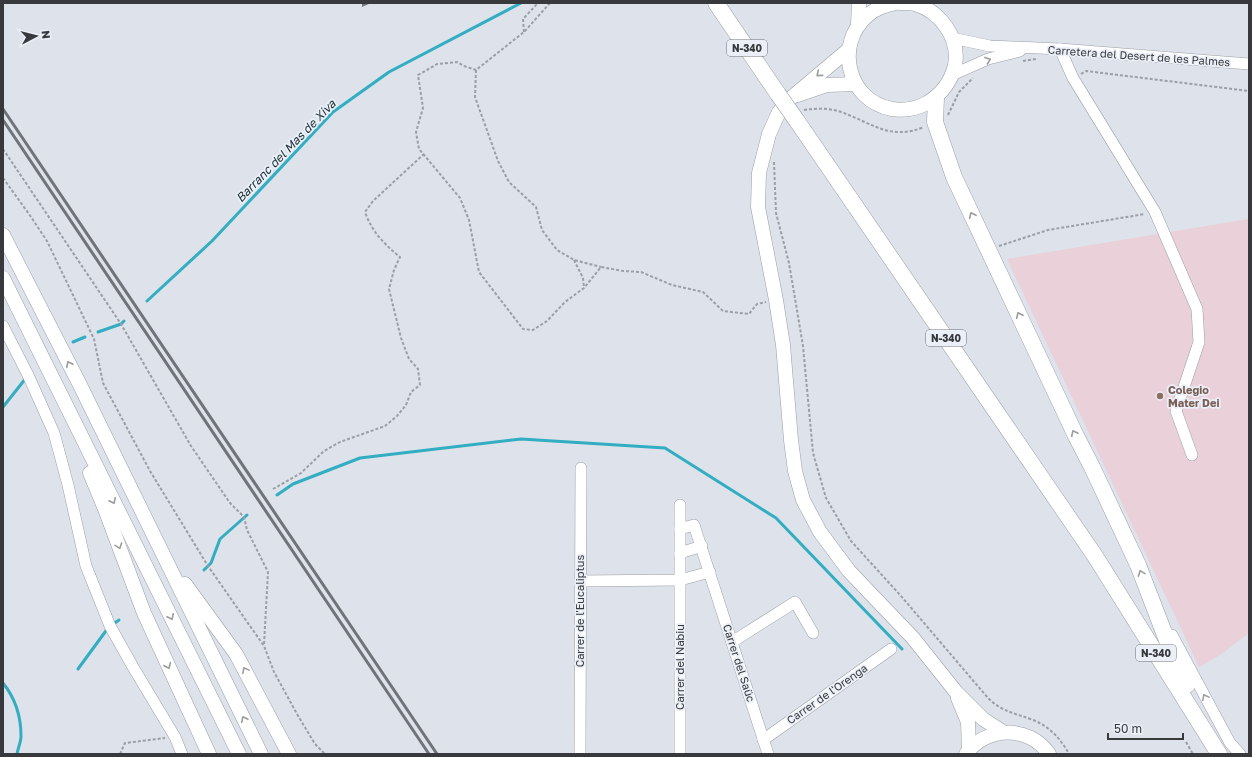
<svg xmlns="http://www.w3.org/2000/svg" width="1252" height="757" font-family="'Golos Text',sans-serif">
	<rect width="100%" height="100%" fill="#dde2eb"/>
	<!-- education -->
	<polygon fill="#ead0d8" points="1249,219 1249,633 1220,655 1199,667 1007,259"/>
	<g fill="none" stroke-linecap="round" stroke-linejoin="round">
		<!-- stream -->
		<g stroke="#32adc1" stroke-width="3">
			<polyline points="147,301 212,241 333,112 389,72 521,3"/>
			<polyline points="98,332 121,324 124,321"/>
			<polyline points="73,342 85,337"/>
			<polyline points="3,407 26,378"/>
			<polyline points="277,495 293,484 360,458 521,439 665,448 776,518 902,649"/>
			<polyline points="204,570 211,563 220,539 247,515"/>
			<polyline points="112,625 119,620"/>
			<polyline points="78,669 108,628"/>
			<path d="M3 683C15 698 21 717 21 736 21 742 18 748 17 754"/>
		</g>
		<defs>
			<g id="minor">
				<polyline points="952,38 990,46 1060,49 1249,64"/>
				<polyline points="1060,49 1073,78 1155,212 1197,309 1199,342 1176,411 1192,455"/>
				<polyline points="952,75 988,59 1020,51"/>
				<polyline points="3,326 28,375 54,433 68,485 86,566 110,626 133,667 175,737 182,754"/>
				<polyline points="680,529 694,525 768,754"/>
				<polyline points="680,553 702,546"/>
				<polyline points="580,581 680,580 710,572"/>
				<polyline points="1172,635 1230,743 1240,754"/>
				<polyline points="732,642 795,602 813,633"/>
				<polyline points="763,740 891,649"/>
				<polyline points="580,754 581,468"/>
				<polyline points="680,754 680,505"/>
			</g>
			<g id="major">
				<path d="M896 3C886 5 876 8 868 15 834 44 847 101 892 109 905 111 916 109 927 103 942 94 951 82 955 65 960 38 940 11 915 4 910 3 905 3 900 3"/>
				<polyline points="858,25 859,3"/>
				<polyline points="848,50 791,98 779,112 769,134 759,173 758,207 776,300 783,345 791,440 795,471 803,500 820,532 849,571 913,638 956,692 983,719 1003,732"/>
				<polyline points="798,95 827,85 856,84"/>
				<polyline points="3,235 79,383 261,754"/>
				<polyline points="3,278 239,754"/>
				<polyline points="90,473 105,509 144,613 209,754"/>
				<polyline points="185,584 236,654 289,754"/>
				<polyline points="958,698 968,722 969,750"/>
				<path d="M966 754C986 726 1029 725 1049 754"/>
			</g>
			<g id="highway">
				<polyline points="716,3 778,94"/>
				<polyline points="936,98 935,122 954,177 1076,436 1092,467 1138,565 1178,669 1187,685"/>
				<polyline points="797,121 1095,556 1219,754"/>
			</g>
		</defs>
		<!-- minor casing -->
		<use href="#minor" stroke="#9a9fa7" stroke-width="12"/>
		<!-- major casing -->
		<use href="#major" stroke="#9a9fa7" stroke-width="15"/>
		<!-- highway casing -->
		<use href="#highway" stroke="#9a9fa7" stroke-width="17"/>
		<!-- path -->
		<g stroke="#9b9fa5" stroke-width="2" stroke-dasharray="3 2" stroke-linecap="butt">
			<polyline points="550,3 524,32 476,70 464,66 457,62 437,64 418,75 423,108 416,132 419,149 460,198 469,220 479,272 523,329 533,330 547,321 565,302 584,288 601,267 623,271 641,272 672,285 703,292 723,311 749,314 757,304 766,302"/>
			<polyline points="524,32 523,19 538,3"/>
			<polyline points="1023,61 1036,59"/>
			<polyline points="476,70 475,97 498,161 509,182 536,207 542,230 557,250 574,260 601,267"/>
			<polyline points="1081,74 1086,71 1249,91"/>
			<path d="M804 110C817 108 829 108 841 112 872 123 890 141 924 127"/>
			<polyline points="948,115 959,92 973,78"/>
			<polyline points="3,149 121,324 191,446 230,503 244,517 247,530 268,572 264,645"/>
			<path d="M774 162 776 213 789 263 803 346 813 453 826 498 851 541 901 596 988 698C1002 712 1015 713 1033 720 1049 726 1061 739 1069 754"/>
			<polyline points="3,178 29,214 47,241 94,339 103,383 150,471 208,566 264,646 274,672 297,714 315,744 325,754"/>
			<polyline points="999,246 1048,230 1145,214"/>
			<polyline points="574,260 583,278 584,288"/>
			<path d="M273 489 301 473 324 451 340 442 385 426 397 416 406 405 411 392 420 385 418 369 409 359 401 338 389 289 394 270 400 257C384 244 372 232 365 212L373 201 424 154"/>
			<polyline points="1186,742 1193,754"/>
			<polyline points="120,754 125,743 165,738"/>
		</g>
		<!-- minor -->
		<use href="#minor" stroke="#fff" stroke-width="11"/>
		<!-- major -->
		<use href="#major" stroke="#fff" stroke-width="14"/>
		<!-- highway -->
		<use href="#highway" stroke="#fff" stroke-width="16"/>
		<!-- rail -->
		<g stroke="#707378" stroke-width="3">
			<polyline points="3,109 437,754"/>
			<polyline points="3,120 429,754"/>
		</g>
		<defs>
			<polyline id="highway-bridge" points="778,94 797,121"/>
		</defs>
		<!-- highway-bridge casing -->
		<use href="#highway-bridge" stroke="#9a9fa7" stroke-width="17" stroke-linecap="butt"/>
		<!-- highway-bridge -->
		<use href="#highway-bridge" stroke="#fff" stroke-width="16"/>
	</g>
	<!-- shaded-wall -->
	<polygon fill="#74777d" points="362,3 371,3 362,7"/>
	<!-- one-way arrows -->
	<defs><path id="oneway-chevron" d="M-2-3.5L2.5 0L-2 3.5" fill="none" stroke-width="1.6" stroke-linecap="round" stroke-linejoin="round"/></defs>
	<g stroke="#9b9c9e">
		<use href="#oneway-chevron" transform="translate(988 60) rotate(-20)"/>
		<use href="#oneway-chevron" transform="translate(819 74) rotate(140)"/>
		<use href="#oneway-chevron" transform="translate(972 215) rotate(-115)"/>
		<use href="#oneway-chevron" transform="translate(1019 315) rotate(-115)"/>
		<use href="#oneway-chevron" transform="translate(69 364) rotate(-117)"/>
		<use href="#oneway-chevron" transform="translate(1074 433) rotate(-116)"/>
		<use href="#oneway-chevron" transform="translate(113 501) rotate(64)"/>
		<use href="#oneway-chevron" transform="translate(119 546) rotate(70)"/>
		<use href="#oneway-chevron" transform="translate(1141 573) rotate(-111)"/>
		<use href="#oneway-chevron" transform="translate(171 617) rotate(64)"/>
		<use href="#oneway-chevron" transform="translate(168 666) rotate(65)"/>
		<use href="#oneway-chevron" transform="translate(245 670) rotate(-118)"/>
		<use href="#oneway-chevron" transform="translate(1205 697) rotate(-118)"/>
		<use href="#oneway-chevron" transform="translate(244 719) rotate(-116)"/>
	</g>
	<!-- markers -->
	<circle fill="#8d6e63" stroke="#ebeff8" stroke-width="1.5" cx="1160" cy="396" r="4"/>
	<g text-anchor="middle" stroke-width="3.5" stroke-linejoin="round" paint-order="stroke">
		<!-- shield labels -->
		<g fill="#ebeff8" stroke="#6d7074" stroke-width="1">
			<rect x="727" y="40" width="40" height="16" rx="3"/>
			<rect x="926" y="330" width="40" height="16" rx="3"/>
			<rect x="1136" y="645" width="40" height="16" rx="3"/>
		</g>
		<g font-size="10" font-weight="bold" fill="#37393c">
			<text x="747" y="52">N-340</text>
			<text x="946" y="342">N-340</text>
			<text x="1156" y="657">N-340</text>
		</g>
		<!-- street labels -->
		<g font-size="11" fill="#37393c" stroke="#ebeff8">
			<text transform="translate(1139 56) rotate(4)" y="4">Carretera del Desert de les Palmes</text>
			<text transform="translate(580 611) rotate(-90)" y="4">Carrer de l'Eucaliptus</text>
			<text transform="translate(739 663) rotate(72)" y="4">Carrer del Saüc</text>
			<text transform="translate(680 667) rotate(-90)" y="4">Carrer del Nabiu</text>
			<text transform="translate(827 694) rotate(-35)" y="4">Carrer de l'Orenga</text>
		</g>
		<!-- education labels -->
		<g font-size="11" font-weight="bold" fill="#785e54" stroke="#ebeff8" text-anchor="start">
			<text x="1168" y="394">Colegio<tspan x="1168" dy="13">Mater Dei</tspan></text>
		</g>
		<!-- water labels -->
		<g font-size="12" font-style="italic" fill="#1a2f33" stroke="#ebeff8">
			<text transform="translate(286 151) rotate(-46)" y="4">Barranc del Mas de Xiva</text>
		</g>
	</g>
	<!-- border -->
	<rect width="1252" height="757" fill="none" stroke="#37393c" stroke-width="8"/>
	<!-- north arrow -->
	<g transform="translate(36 36) rotate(83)" stroke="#ebeff8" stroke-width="3" paint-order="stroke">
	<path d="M0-3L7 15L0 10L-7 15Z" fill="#37393c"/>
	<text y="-6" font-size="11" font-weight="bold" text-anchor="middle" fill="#37393c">N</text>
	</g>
	<!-- scale -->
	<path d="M1108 733v6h75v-6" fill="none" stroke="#37393c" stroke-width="2"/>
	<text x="1114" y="733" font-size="12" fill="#37393c" stroke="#ebeff8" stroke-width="3" paint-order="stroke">50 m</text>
</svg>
